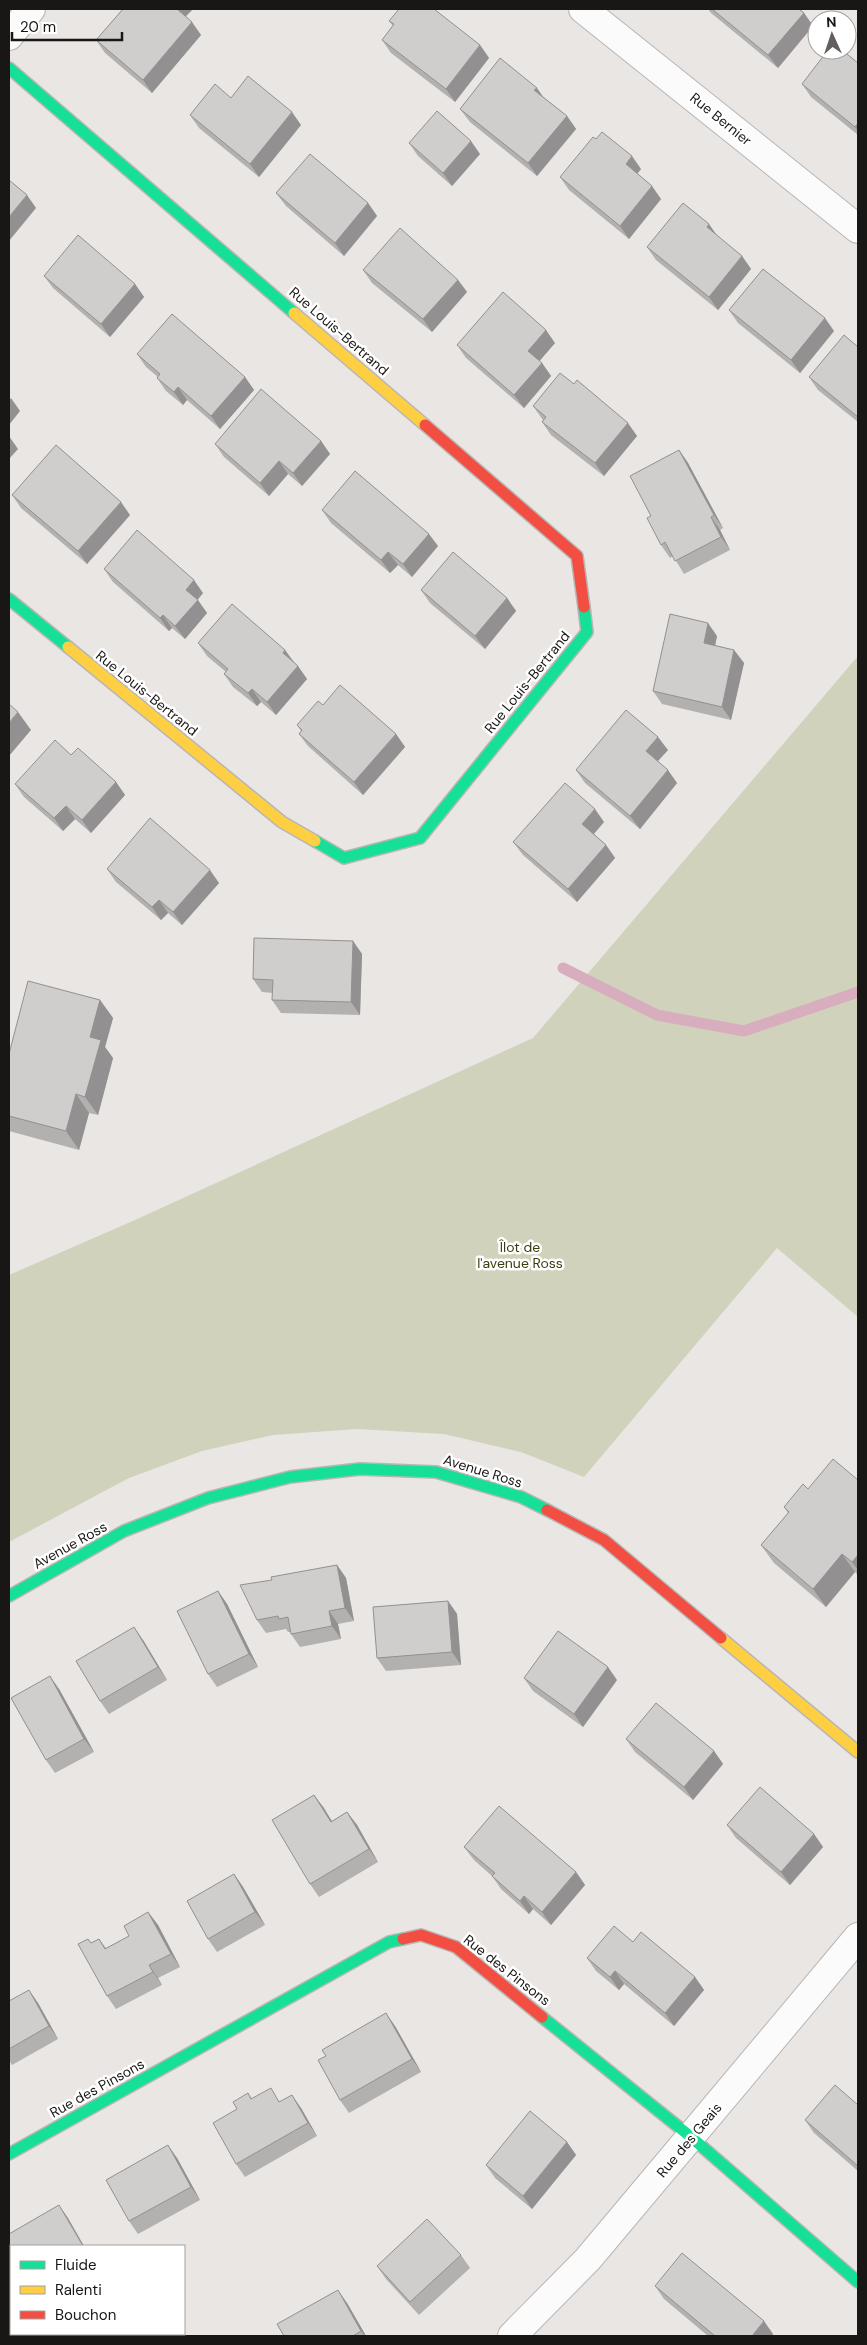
<svg xmlns="http://www.w3.org/2000/svg" width="867" height="2345" font-family="'DM Sans',sans-serif">
	<rect width="100%" height="100%" fill="#e9e6e4"/>
	<!-- park -->
	<polygon fill="#d1d2bb" points="858,656 858,1317 777,1248 584,1477 521,1452 444,1434 357,1429 273,1435 202,1451 129,1478 9,1542 9,1275 135,1220 533,1038"/>
	<g fill="none" stroke-linecap="round" stroke-linejoin="round">
		<!-- stream -->
		<polyline stroke="#d8aebf" stroke-width="11" points="563,968 657,1015 744,1031 858,992"/>
		<defs>
			<g id="street">
				<polyline points="583,9 858,229"/>
				<polyline points="9,36 31,9"/>
				<polyline points="512,2336 588,2259 858,1937"/>
			</g>
			<g id="fast">
				<polyline points="9,68 294,313"/>
				<polyline points="9,599 68,647"/>
				<polyline points="315,841 344,858 420,838 587,632 584,607"/>
				<polyline points="9,1596 124,1531 208,1498 290,1477 360,1469 436,1472 521,1497 547,1510"/>
				<polyline points="542,2017 691,2137 858,2282"/>
				<polyline points="9,2154 389,1942 403,1939"/>
			</g>
			<g id="slow">
				<polyline points="294,313 425,425"/>
				<polyline points="68,647 282,822 315,841"/>
				<polyline points="721,1638 858,1752"/>
			</g>
			<g id="jam">
				<polyline points="425,425 577,556 584,607"/>
				<polyline points="547,1510 604,1540 721,1638"/>
				<polyline points="403,1939 421,1935 456,1947 542,2017"/>
			</g>
		</defs>
		<!-- street casing -->
		<use href="#street" stroke="#b8b6b5" stroke-width="30"/>
		<!-- fast casing -->
		<use href="#fast" stroke="#b8b6b5" stroke-width="14"/>
		<!-- slow casing -->
		<use href="#slow" stroke="#b8b6b5" stroke-width="14"/>
		<!-- jam casing -->
		<use href="#jam" stroke="#b8b6b5" stroke-width="14"/>
		<!-- street -->
		<use href="#street" stroke="#fcfbfb" stroke-width="28"/>
		<!-- fast -->
		<use href="#fast" stroke="#16e098" stroke-width="11"/>
		<!-- slow -->
		<use href="#slow" stroke="#ffcf43" stroke-width="11"/>
		<!-- jam -->
		<use href="#jam" stroke="#f24e42" stroke-width="11"/>
	</g>
	<!-- wall -->
	<g fill="#b3b1b0">
		<polygon points="123,9 193,9 186,16 201,35 152,93 105,53 96,40"/>
		<polygon points="407,9 480,45 489,58 455,102 391,53 382,40 393,26 389,21"/>
		<polygon points="708,9 799,9 804,13 813,26 778,68 711,13"/>
		<polygon points="858,63 858,135 811,97 802,84"/>
		<polygon points="231,98 301,125 259,177 199,128 190,115"/>
		<polygon points="544,98 567,116 576,129 537,176 470,122 460,109"/>
		<polygon points="409,143 480,154 452,186 418,156"/>
		<polygon points="641,169 637,173 661,199 629,239 569,190 560,177"/>
		<polygon points="276,193 368,203 377,216 344,256 286,206"/>
		<polygon points="718,237 742,256 751,269 718,310 656,260 647,247"/>
		<polygon points="363,270 458,280 467,292 432,332 372,283"/>
		<polygon points="44,276 135,284 144,297 110,337 53,288"/>
		<polygon points="729,310 834,331 800,373 738,323"/>
		<polygon points="555,343 539,361 542,363 551,376 524,408 466,358 457,345"/>
		<polygon points="858,347 858,422 818,390 809,377"/>
		<polygon points="137,354 245,377 254,390 220,429 187,400 183,405 166,391 157,378 158,377 146,367"/>
		<polygon points="574,384 637,436 604,476 551,435 542,422 543,420 533,406"/>
		<polygon points="321,441 330,454 302,486 288,474 269,496 224,457 215,444"/>
		<polygon points="679,450 688,463 723,528 720,530 730,550 684,574 673,556 670,558 661,545 651,516"/>
		<polygon points="12,495 130,515 87,564 21,508"/>
		<polygon points="322,510 438,546 412,577 398,565 390,573 331,523"/>
		<polygon points="104,569 203,593 197,600 207,613 185,639 172,628 169,631 113,582"/>
		<polygon points="421,590 507,598 516,611 485,649 430,603"/>
		<polygon points="717,636 715,645 734,650 744,663 731,720 662,704 653,691"/>
		<polygon points="198,643 285,650 307,679 276,715 261,702 257,706 233,687 224,674 226,672 207,656"/>
		<polygon points="323,705 396,734 405,747 363,795 308,746 299,734 301,731 297,725"/>
		<polygon points="668,750 658,761 677,783 640,829 585,783 576,770"/>
		<polygon points="116,782 125,795 91,833 75,819 63,831 24,797 15,784"/>
		<polygon points="604,822 594,834 606,845 615,858 577,902 523,855 513,842"/>
		<polygon points="107,869 219,883 182,925 168,913 161,920 116,882"/>
		<polygon points="353,941 362,954 360,1015 281,1013 272,1000 273,993 262,992 253,979"/>
		<polygon points="100,1000 113,1018 105,1047 113,1058 98,1115 89,1113 79,1150 9,1131 9,1054"/>
		<polygon points="858,1480 858,1575 855,1572 826,1607 774,1563 761,1545 788,1513 784,1507 808,1489"/>
		<polygon points="337,1565 346,1578 354,1621 338,1624 341,1639 300,1647 291,1634 291,1632 288,1632 286,1629 266,1633 257,1620 272,1580"/>
		<polygon points="218,1591 227,1604 258,1667 217,1687 208,1674"/>
		<polygon points="448,1601 457,1614 461,1665 386,1671 377,1658"/>
		<polygon points="143,1640 167,1680 109,1714 100,1701"/>
		<polygon points="524,1678 617,1680 583,1727 533,1691"/>
		<polygon points="59,1689 94,1752 55,1773 46,1760"/>
		<polygon points="626,1739 714,1751 723,1764 693,1800 635,1752"/>
		<polygon points="314,1795 332,1821 347,1812 357,1825 378,1862 319,1897 310,1884"/>
		<polygon points="727,1825 814,1834 823,1847 790,1885 736,1838"/>
		<polygon points="464,1847 576,1872 585,1885 551,1925 533,1909 529,1914 501,1889 492,1876 474,1860"/>
		<polygon points="234,1874 243,1887 265,1925 217,1952 208,1939"/>
		<polygon points="148,1912 158,1925 180,1967 158,1978 162,1985 116,2009 107,1996 88,1939 91,1943 99,1939 106,1948 129,1936"/>
		<polygon points="633,1942 695,1977 704,1990 674,2026 624,1984 619,1990 596,1971 587,1958"/>
		<polygon points="9,2001 38,2003 58,2039 12,2065 9,2060"/>
		<polygon points="395,2026 421,2072 349,2113 340,2100"/>
		<polygon points="248,2093 252,2099 280,2101 301,2108 317,2136 245,2177 236,2164 237,2109"/>
		<polygon points="858,2105 858,2171 814,2133 805,2120"/>
		<polygon points="567,2142 576,2155 532,2209 495,2178 486,2165"/>
		<polygon points="177,2158 200,2200 138,2234 129,2221"/>
		<polygon points="461,2255 470,2268 419,2315 386,2279 377,2266"/>
		<polygon points="655,2286 773,2334 772,2336 708,2336 664,2299"/>
		<polygon points="347,2303 366,2336 284,2336"/>
	</g>
	<!-- shaded-wall -->
	<g fill="#929090">
		<polygon points="176,9 193,9 183,19"/>
		<polygon points="804,13 813,26 778,68 768,55"/>
		<polygon points="192,22 201,35 152,93 143,80"/>
		<polygon points="480,45 489,58 455,102 446,89"/>
		<polygon points="537,88 546,101 534,90"/>
		<polygon points="292,112 301,125 259,177 250,164"/>
		<polygon points="567,116 576,129 537,176 528,163"/>
		<polygon points="858,123 858,131 855,127"/>
		<polygon points="471,141 480,154 452,186 443,173"/>
		<polygon points="632,156 641,169 635,177 626,164"/>
		<polygon points="652,186 661,199 629,239 620,226"/>
		<polygon points="27,195 36,208 9,241 9,217"/>
		<polygon points="368,203 377,216 344,256 335,243"/>
		<polygon points="709,224 718,237 707,227"/>
		<polygon points="742,256 751,269 718,310 709,297"/>
		<polygon points="458,280 467,292 432,332 423,319"/>
		<polygon points="135,284 144,297 110,337 101,324"/>
		<polygon points="825,318 834,331 800,373 791,360"/>
		<polygon points="546,330 555,343 537,364 528,351"/>
		<polygon points="542,363 551,376 524,408 514,395"/>
		<polygon points="245,377 254,390 220,429 211,416"/>
		<polygon points="178,387 187,400 183,405 174,392"/>
		<polygon points="11,398 20,411 9,425 9,401"/>
		<polygon points="628,423 637,436 604,476 595,463"/>
		<polygon points="9,436 18,449 9,459"/>
		<polygon points="321,441 330,454 302,486 293,473"/>
		<polygon points="679,450 688,463 723,528 714,515"/>
		<polygon points="279,461 288,474 269,496 260,483"/>
		<polygon points="121,502 130,515 87,564 78,551"/>
		<polygon points="711,517 720,530 730,550 721,537"/>
		<polygon points="429,534 438,546 412,577 403,564"/>
		<polygon points="388,552 398,565 390,573 381,560"/>
		<polygon points="194,580 203,593 195,603 186,590"/>
		<polygon points="507,598 516,611 485,649 475,636"/>
		<polygon points="198,600 207,613 185,639 175,626"/>
		<polygon points="163,615 172,628 169,631 160,618"/>
		<polygon points="708,623 717,636 713,656 704,643"/>
		<polygon points="285,650 294,663 283,653"/>
		<polygon points="734,650 744,663 731,720 722,707"/>
		<polygon points="298,666 307,679 276,715 267,702"/>
		<polygon points="252,689 261,702 257,706 248,693"/>
		<polygon points="18,712 31,730 9,756 9,723"/>
		<polygon points="396,734 405,747 363,795 354,782"/>
		<polygon points="658,737 668,750 655,764 646,751"/>
		<polygon points="668,770 677,783 640,829 630,816"/>
		<polygon points="116,782 125,795 91,833 82,820"/>
		<polygon points="66,806 75,819 63,831 54,818"/>
		<polygon points="595,809 604,822 591,837 582,824"/>
		<polygon points="606,845 615,858 577,902 568,889"/>
		<polygon points="210,870 219,883 182,925 173,912"/>
		<polygon points="159,900 168,913 161,920 152,907"/>
		<polygon points="353,941 362,954 360,1015 351,1002"/>
		<polygon points="100,1000 113,1018 105,1047 113,1058 98,1115 85,1097 90,1037"/>
		<polygon points="76,1094 89,1113 79,1150 66,1131"/>
		<polygon points="842,1554 855,1572 826,1607 813,1589"/>
		<polygon points="858,1555 858,1570 852,1562"/>
		<polygon points="337,1565 346,1578 354,1621 345,1608"/>
		<polygon points="218,1591 227,1604 258,1667 249,1654"/>
		<polygon points="448,1601 457,1614 461,1665 452,1652"/>
		<polygon points="329,1611 338,1624 341,1639 332,1626"/>
		<polygon points="134,1627 143,1640 167,1680 158,1667"/>
		<polygon points="608,1667 617,1680 583,1727 574,1714"/>
		<polygon points="50,1676 59,1689 94,1752 84,1739"/>
		<polygon points="714,1751 723,1764 693,1800 684,1787"/>
		<polygon points="314,1795 324,1808 340,1835 331,1822"/>
		<polygon points="347,1812 357,1825 378,1862 369,1849"/>
		<polygon points="814,1834 823,1847 790,1885 781,1872"/>
		<polygon points="576,1872 585,1885 551,1925 542,1912"/>
		<polygon points="234,1874 243,1887 265,1925 255,1912"/>
		<polygon points="524,1896 533,1909 529,1914 520,1901"/>
		<polygon points="148,1912 158,1925 180,1967 171,1954"/>
		<polygon points="149,1965 158,1978 162,1985 153,1972"/>
		<polygon points="615,1971 624,1984 619,1990 610,1977"/>
		<polygon points="695,1977 704,1990 674,2026 665,2013"/>
		<polygon points="29,1990 38,2003 58,2039 49,2026"/>
		<polygon points="386,2013 395,2026 421,2072 412,2059"/>
		<polygon points="292,2095 301,2108 317,2136 308,2123"/>
		<polygon points="567,2142 576,2155 532,2209 523,2196"/>
		<polygon points="168,2145 177,2158 200,2200 191,2187"/>
		<polygon points="59,2205 68,2218 84,2246 83,2246"/>
		<polygon points="338,2290 347,2303 366,2336 365,2336 361,2331"/>
		<polygon points="764,2321 773,2334 772,2336 752,2336"/>
	</g>
	<!-- building -->
	<g fill="#d0cecd" stroke="#929090">
		<polygon points="123,9 177,9 192,22 143,80 96,40"/>
		<polygon points="399,9 434,9 480,45 446,89 382,40 394,24 389,21"/>
		<polygon points="712,9 799,9 804,13 768,55"/>
		<polygon points="828,50 842,50 858,63 858,123 855,127 802,84"/>
		<polygon points="500,58 537,88 534,90 567,116 528,163 460,109"/>
		<polygon points="248,76 292,112 250,164 190,115 215,84 231,98"/>
		<polygon points="437,111 471,141 443,173 409,143"/>
		<polygon points="602,132 632,156 626,164 652,186 620,226 560,177 593,137 596,139"/>
		<polygon points="310,154 368,203 335,243 276,193"/>
		<polygon points="9,180 27,195 9,217"/>
		<polygon points="683,203 709,224 707,227 742,256 709,297 647,247"/>
		<polygon points="400,228 458,280 423,319 363,270"/>
		<polygon points="78,235 135,284 101,324 44,276"/>
		<polygon points="763,269 825,318 791,360 729,310"/>
		<polygon points="503,292 546,330 528,351 542,363 514,395 457,345"/>
		<polygon points="172,314 245,377 211,416 178,387 174,392 157,378 160,374 137,354"/>
		<polygon points="844,335 858,347 858,417 809,377"/>
		<polygon points="560,373 574,384 577,380 628,423 595,463 542,422 546,417 533,406"/>
		<polygon points="261,389 321,441 293,473 279,461 260,483 215,444"/>
		<polygon points="56,445 121,502 78,551 12,495"/>
		<polygon points="679,450 714,515 711,517 721,537 675,561 665,542 661,545 647,518 651,516 630,476"/>
		<polygon points="355,471 429,534 403,564 388,552 381,560 322,510"/>
		<polygon points="137,530 194,580 186,590 198,600 175,626 163,615 160,618 104,569"/>
		<polygon points="453,552 507,598 475,636 421,590"/>
		<polygon points="232,604 285,650 283,653 298,666 267,702 252,689 248,693 224,674 228,669 198,643"/>
		<polygon points="670,614 708,623 704,643 734,650 722,707 653,691"/>
		<polygon points="340,685 396,734 354,782 299,734 302,730 297,725 318,701 323,705"/>
		<polygon points="9,704 18,712 9,723"/>
		<polygon points="626,710 658,737 646,751 668,770 630,816 576,770"/>
		<polygon points="55,740 71,755 78,748 116,782 82,820 66,806 54,818 15,784"/>
		<polygon points="565,783 595,809 582,824 606,845 568,889 513,842"/>
		<polygon points="150,818 210,870 173,912 159,900 152,907 107,869"/>
		<polygon points="254,938 353,941 351,1002 272,1000 273,980 253,979"/>
		<polygon points="28,981 100,1000 90,1037 101,1040 85,1097 76,1094 66,1131 9,1116 9,1054"/>
		<polygon points="833,1459 858,1480 858,1555 852,1562 842,1554 813,1589 761,1545 789,1512 784,1507 803,1484 808,1489"/>
		<polygon points="337,1565 345,1608 329,1611 332,1626 291,1634 288,1617 279,1619 278,1616 257,1620 240,1585 272,1580 271,1577"/>
		<polygon points="218,1591 249,1654 208,1674 177,1611"/>
		<polygon points="448,1601 452,1652 377,1658 373,1607"/>
		<polygon points="134,1627 158,1667 100,1701 76,1661"/>
		<polygon points="558,1631 608,1667 574,1714 524,1678"/>
		<polygon points="50,1676 84,1739 46,1760 11,1698"/>
		<polygon points="656,1703 714,1751 684,1787 626,1739"/>
		<polygon points="760,1787 814,1834 781,1872 727,1825"/>
		<polygon points="314,1795 331,1822 347,1812 369,1849 310,1884 272,1820"/>
		<polygon points="499,1806 576,1872 542,1912 524,1896 520,1901 492,1876 495,1873 464,1847"/>
		<polygon points="234,1874 255,1912 208,1939 187,1901"/>
		<polygon points="148,1912 171,1954 149,1965 153,1972 107,1996 78,1944 88,1939 91,1943 99,1939 105,1949 129,1936 124,1926"/>
		<polygon points="614,1926 633,1942 641,1932 695,1977 665,2013 615,1971 610,1977 587,1958"/>
		<polygon points="29,1990 49,2026 9,2049 9,2001"/>
		<polygon points="386,2013 412,2059 340,2100 318,2060 326,2056 322,2050"/>
		<polygon points="835,2085 858,2105 858,2166 805,2120"/>
		<polygon points="271,2088 279,2102 292,2095 308,2123 236,2164 213,2123 237,2109 233,2102 248,2093 251,2099"/>
		<polygon points="530,2111 567,2142 523,2196 486,2165"/>
		<polygon points="168,2145 191,2187 129,2221 106,2180"/>
		<polygon points="59,2205 83,2246 11,2246 11,2257 9,2252 9,2234"/>
		<polygon points="427,2219 461,2255 410,2302 377,2266"/>
		<polygon points="682,2253 764,2321 752,2336 715,2336 655,2286"/>
		<polygon points="338,2290 361,2331 353,2336 284,2336 277,2324"/>
	</g>
	<g text-anchor="middle" stroke-width="5" stroke-linejoin="round" paint-order="stroke">
		<!-- street labels -->
		<g font-size="14" fill="#191716" stroke="#fff">
			<text transform="translate(721 119) rotate(39)" y="5">Rue Bernier</text>
			<text transform="translate(339 331) rotate(41)" y="5">Rue Louis-Bertrand</text>
			<text transform="translate(527 682) rotate(-51)" y="5">Rue Louis-Bertrand</text>
			<text transform="translate(147 693) rotate(39)" y="5">Rue Louis-Bertrand</text>
			<text transform="translate(483 1471) rotate(17)" y="5">Avenue Ross</text>
			<text transform="translate(70 1545) rotate(-29)" y="5">Avenue Ross</text>
			<text transform="translate(507 1970) rotate(38)" y="5">Rue des Pinsons</text>
			<text transform="translate(97 2088) rotate(-29)" y="5">Rue des Pinsons</text>
			<text transform="translate(689 2140) rotate(-50)" y="5">Rue des Geais</text>
		</g>
		<!-- park labels -->
		<g font-size="14" fill="#3b3d10" stroke="#fff">
			<text x="520" y="1252">Îlot de<tspan x="520" dy="16">l'avenue Ross</tspan></text>
		</g>
	</g>
	<!-- border -->
	<rect width="867" height="2345" fill="none" stroke="#191716" stroke-width="20"/>
	<!-- legend -->
	<rect x="10" y="2245" width="175" height="90" fill="#ffffff" stroke="#a3a2a2"/>
	<rect x="20" y="2261" width="25" height="8" fill="#16e098" stroke="#a3a2a2"/>
	<text x="55" y="2270" font-size="15" fill="#191716">Fluide</text>
	<rect x="20" y="2286" width="25" height="8" fill="#ffcf43" stroke="#a3a2a2"/>
	<text x="55" y="2295" font-size="15" fill="#191716">Ralenti</text>
	<rect x="20" y="2311" width="25" height="8" fill="#f24e42" stroke="#a3a2a2"/>
	<text x="55" y="2320" font-size="15" fill="#191716">Bouchon</text>
	<!-- north arrow -->
	<g transform="translate(832 35) rotate(357)"><circle r="24" fill="#ffffff" stroke="#a3a2a2"/>
	<path d="M0-4L9 19L0 12L-9 19Z" fill="#625f5e"/>
	<text y="-8" font-size="14" font-weight="bold" text-anchor="middle" fill="#191716">N</text>
	</g>
	<!-- scale -->
	<path d="M12 32v8h110v-8" fill="none" stroke="#191716" stroke-width="2.5"/>
	<text x="20" y="32" font-size="15" fill="#191716" stroke="#ffffff" stroke-width="4" paint-order="stroke">20 m</text>
</svg>
